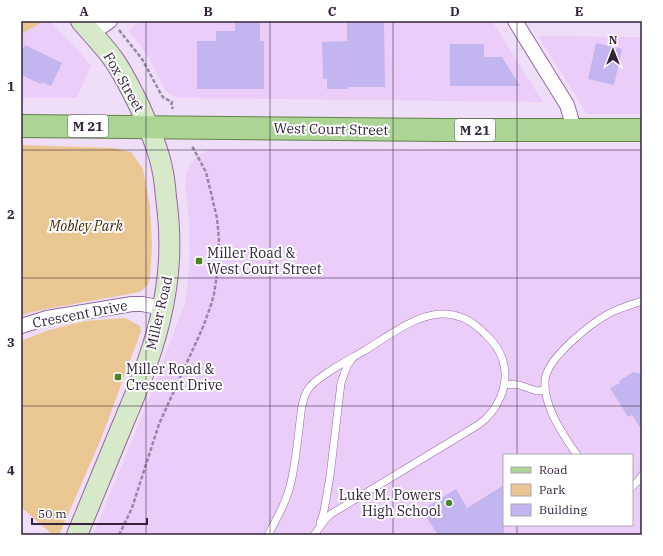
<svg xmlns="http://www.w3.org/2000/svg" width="663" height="556" font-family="'IBM Plex Serif',serif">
	<rect width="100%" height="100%" fill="#f0ddf8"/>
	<!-- built -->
	<g fill="#ebcdf9" fill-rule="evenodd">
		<polygon points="45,21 50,21 77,49 91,66 77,98 21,98 21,34"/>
		<polygon points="142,21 492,21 543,102 179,98 171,95 164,89 156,71 143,49 128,30"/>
		<polygon points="538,36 642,37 642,114 587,114"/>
		<path d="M212 149H217L419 150 642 149V535H93L146 406 185 303 188 281 190 250 189 221 185 186 186 175 189 166 196 157 206 151ZM504 455H632V525H504Z"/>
	</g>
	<!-- green -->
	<g fill="#eac693">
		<polygon points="21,21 45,21 21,34"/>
		<polygon points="21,145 114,148 131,152 143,169 150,207 152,245 150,278 148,285 141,291 135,293 46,309 28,313 21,316"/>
		<polygon points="125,318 140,326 141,331 101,439 59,535 53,535 21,507 21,341 49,330 85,321"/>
	</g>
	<!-- building -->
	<g fill="#c3b5ef">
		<polygon points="235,21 260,21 260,41 264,41 264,89 197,89 197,41 216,41 216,31 235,31"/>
		<polygon points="347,21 384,21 385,87 348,87 348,89 327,89 327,79 323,79 322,42 347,41"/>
		<polygon points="596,43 622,49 614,85 588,79"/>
		<polygon points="450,44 484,44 484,57 502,57 520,86 450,86"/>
		<polygon points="25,45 62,63 51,86 42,82 41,84 21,75 21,53"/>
		<polygon points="633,372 642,374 642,431 633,416 632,416 631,415 628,417 610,388 620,383 619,381"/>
		<polygon points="504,485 504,535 438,535 422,510 456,489 467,508"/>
	</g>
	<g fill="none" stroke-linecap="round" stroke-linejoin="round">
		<defs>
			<g id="lane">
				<polyline points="504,384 519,385 537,391 545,390"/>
				<path d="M577 455C563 435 543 406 545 380 547 358 591 323 610 313 620 308 631 305 642 301"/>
				<polyline points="632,487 639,480 642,475"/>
				<polyline points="320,523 324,511 330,476 341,383 347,366 352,359"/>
				<path d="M268 535C277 518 287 501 291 482 295 465 297 447 299 429 301 415 301 399 309 388 319 375 349 360 364 351 387 337 413 316 440 314 458 313 473 321 485 334 493 341 500 351 503 361 510 385 498 411 478 425L331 514 325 520 314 535"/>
			</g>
			<g id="street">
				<polyline points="515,21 567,105 571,118 571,130"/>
				<polyline points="92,33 110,21"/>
				<polyline points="21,326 47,318 132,304 142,304 163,308"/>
			</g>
			<path id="secondary" d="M77 535C92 499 107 462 122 426 137 391 151 357 160 320 170 278 172 241 166 197 165 183 163 169 159 156 154 138 146 122 139 105 131 90 124 74 114 60 104 46 92 34 81 21"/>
			<polyline id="primary" points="21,126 444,130 642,130"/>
		</defs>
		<!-- lane casing -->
		<use href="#lane" stroke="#9368a5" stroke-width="8"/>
		<!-- street casing -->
		<use href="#street" stroke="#9368a5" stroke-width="16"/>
		<!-- secondary casing -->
		<use href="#secondary" stroke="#9368a5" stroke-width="22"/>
		<!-- primary casing -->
		<use href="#primary" stroke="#5f8448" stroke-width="24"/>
		<!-- path -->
		<g stroke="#9986a1" stroke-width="2.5" stroke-dasharray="4 2" stroke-linecap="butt">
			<polyline points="119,30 142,59 162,96 164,98 172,102 171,105 173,109"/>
			<polyline points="119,535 132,508 159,424 203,327 211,305 214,294 217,274 219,239 217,218 206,172 192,146"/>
		</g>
		<!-- lane -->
		<use href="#lane" stroke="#fff" stroke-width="7"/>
		<!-- street -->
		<use href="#street" stroke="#fff" stroke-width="14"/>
		<!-- secondary -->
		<use href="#secondary" stroke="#d6eaca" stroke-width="20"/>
		<!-- primary -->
		<use href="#primary" stroke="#acd495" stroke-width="22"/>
	</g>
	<!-- grid -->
	<path fill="none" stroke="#35233d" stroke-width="1" stroke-opacity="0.55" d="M146 21V535M270 21V535M393 21V535M517 21V455M21 150H642M21 278H642M21 406H642M517 525V535"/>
	<!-- markers -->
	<g fill="#4b8624" stroke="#fff" stroke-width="1.5">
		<rect x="195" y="257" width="8" height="8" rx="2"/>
		<rect x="114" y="373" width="8" height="8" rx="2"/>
		<circle cx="449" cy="503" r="4"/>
	</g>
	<g text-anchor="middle" stroke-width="4" stroke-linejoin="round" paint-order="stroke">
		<!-- shield labels -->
		<g fill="#fff" stroke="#726577" stroke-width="1">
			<rect x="68" y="115" width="40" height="22" rx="3"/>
			<rect x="455" y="119" width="40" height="22" rx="3"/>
		</g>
		<g font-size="13" font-weight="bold" fill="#35233d">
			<text x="88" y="131">M 21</text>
			<text x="475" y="135">M 21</text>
		</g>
		<!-- street labels -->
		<g font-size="14" fill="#35233d" stroke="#fff">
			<text transform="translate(124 82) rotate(60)" y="5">Fox Street</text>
			<text transform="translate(331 129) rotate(1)" y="5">West Court Street</text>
			<text transform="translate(159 313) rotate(-77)" y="5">Miller Road</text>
			<text transform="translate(80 314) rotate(-11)" y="5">Crescent Drive</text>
		</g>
		<!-- park labels -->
		<g font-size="14" font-style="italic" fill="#422900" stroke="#fff">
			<text x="86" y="231">Mobley Park</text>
		</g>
		<!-- poi labels -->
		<g font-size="14" fill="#35233d" stroke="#fff" text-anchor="start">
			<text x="207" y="258">Miller Road &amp;<tspan x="207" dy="16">West Court Street</tspan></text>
			<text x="126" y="374">Miller Road &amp;<tspan x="126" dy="16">Crescent Drive</tspan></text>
			<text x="441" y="500" text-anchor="end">Luke M. Powers<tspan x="441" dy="16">High School</tspan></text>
		</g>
	</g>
	<!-- border -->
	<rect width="663" height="556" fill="none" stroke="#ffffff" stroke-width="44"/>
	<!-- legend -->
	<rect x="503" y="454" width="130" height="72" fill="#ffffff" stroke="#aea7b1"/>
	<rect x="511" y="467" width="20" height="6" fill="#acd495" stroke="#aea7b1"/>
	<text x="539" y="474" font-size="12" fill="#35233d">Road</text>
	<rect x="511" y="484" width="20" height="12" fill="#eac693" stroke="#aea7b1"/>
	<text x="539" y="494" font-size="12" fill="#35233d">Park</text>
	<rect x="511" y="504" width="20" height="12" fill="#c3b5ef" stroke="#aea7b1"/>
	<text x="539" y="514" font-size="12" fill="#35233d">Building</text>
	<!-- north arrow -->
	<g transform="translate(613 50)" stroke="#ffffff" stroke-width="3" paint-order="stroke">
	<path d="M0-3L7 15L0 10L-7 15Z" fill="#35233d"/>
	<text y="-6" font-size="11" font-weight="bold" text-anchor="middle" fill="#35233d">N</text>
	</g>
	<!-- scale -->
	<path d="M32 518v6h115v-6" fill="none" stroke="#35233d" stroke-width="2"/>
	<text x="38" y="518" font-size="12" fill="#35233d" stroke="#ffffff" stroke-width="3" paint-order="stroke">50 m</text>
	<rect x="22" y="22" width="619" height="512" fill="none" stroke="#35233d" stroke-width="1.5"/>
	<g font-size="13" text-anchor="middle" font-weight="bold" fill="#35233d">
		<text x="84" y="16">A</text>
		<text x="208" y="16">B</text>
		<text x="332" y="16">C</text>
		<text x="455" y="16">D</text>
		<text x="579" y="16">E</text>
		<text x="11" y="91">1</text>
		<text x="11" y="219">2</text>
		<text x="11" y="347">3</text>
		<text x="11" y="475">4</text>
	</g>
</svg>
